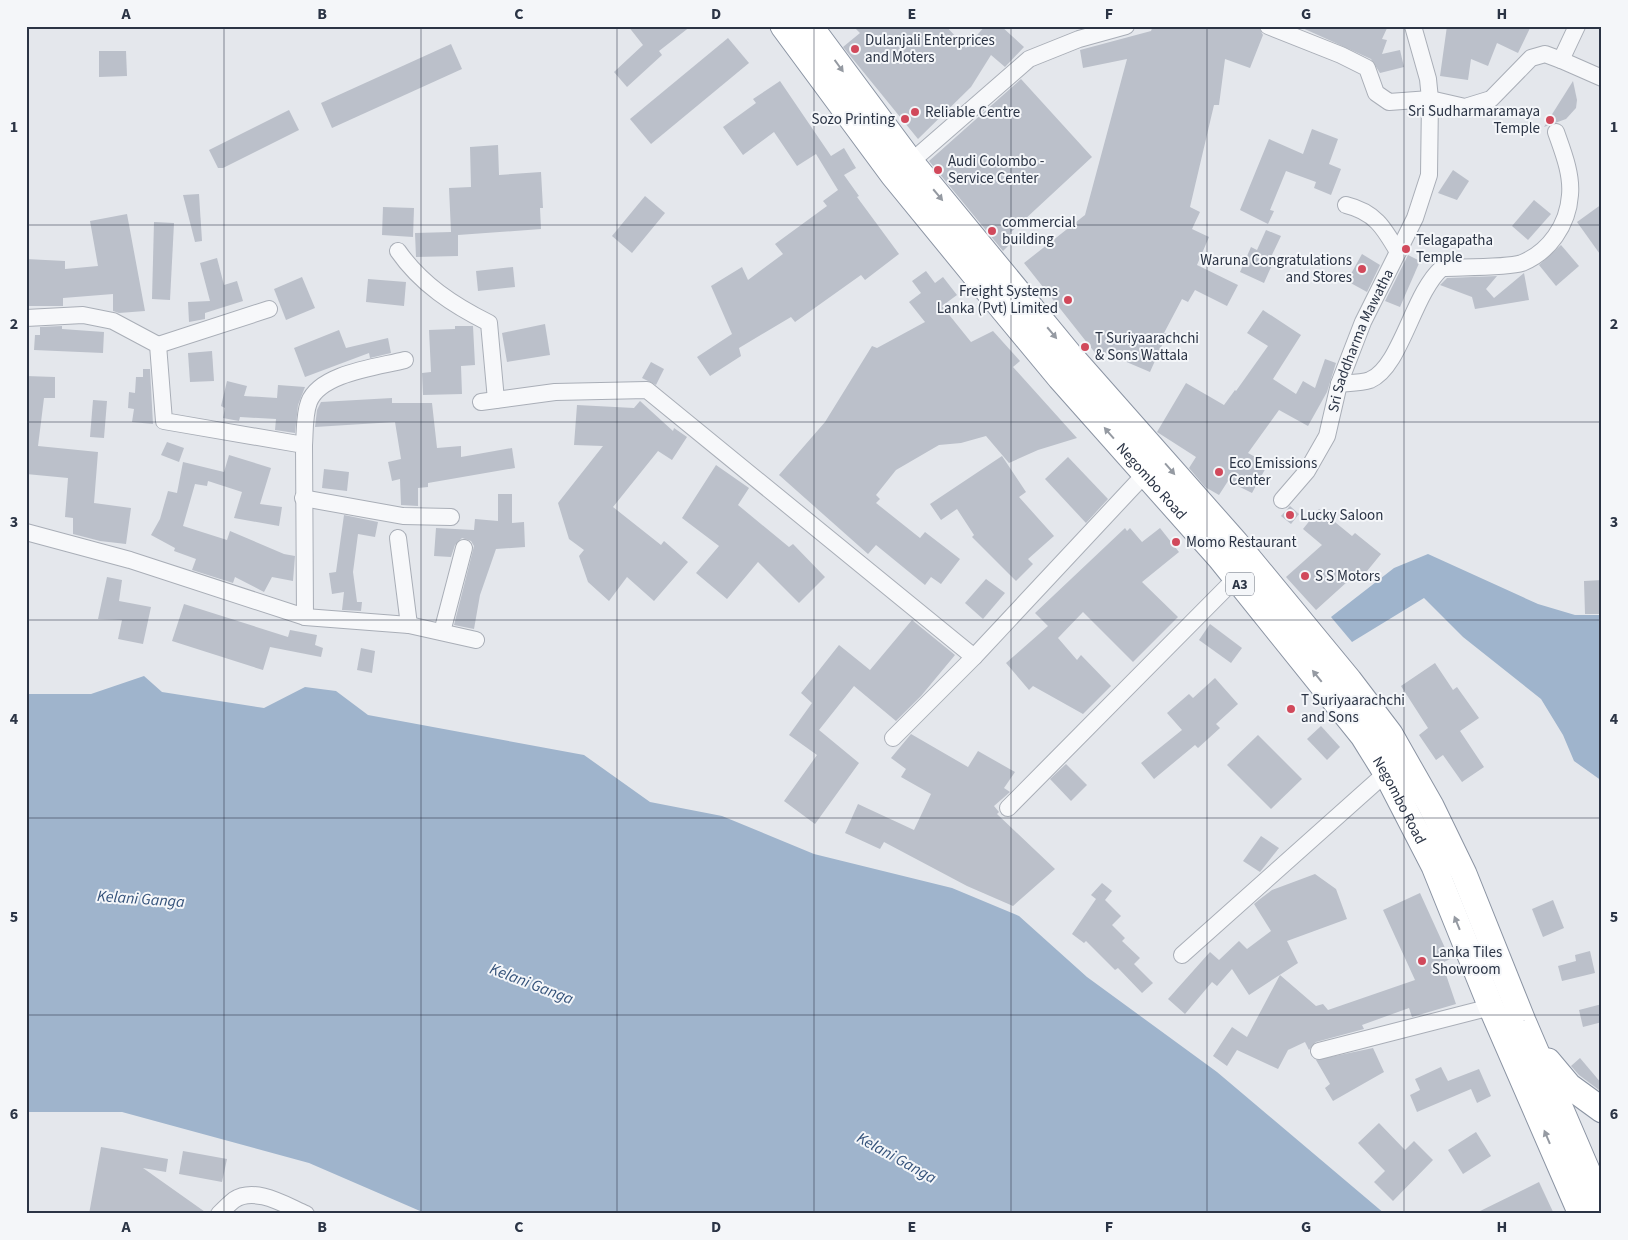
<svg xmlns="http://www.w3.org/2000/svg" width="1628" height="1240" font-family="'Source Sans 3',sans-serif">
	<rect width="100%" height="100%" fill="#e4e7ec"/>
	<!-- water -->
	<g fill="#9fb4cc">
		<polygon points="1428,554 1538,604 1575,615 1602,615 1602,781 1574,761 1563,735 1541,699 1463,637 1424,598 1352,642 1331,617 1394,568"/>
		<polygon points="144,676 162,692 264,708 305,687 336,691 368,715 584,755 650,802 722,816 814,854 952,888 1019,916 1087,977 1217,1072 1385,1214 427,1214 309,1163 122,1112 26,1112 26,694 91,694"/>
	</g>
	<!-- building -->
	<g fill="#bbc0ca">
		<polygon points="628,26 691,26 659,51 662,55 627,87 614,72 643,45"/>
		<polygon points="853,26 946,26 966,48 985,26 1001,26 1024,47 1005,67 991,55 971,87 918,139 843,47 860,33"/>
		<polygon points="1153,26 1258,26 1263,35 1250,68 1225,59 1219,105 1214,105 1190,207 1200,212 1192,229 1209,237 1197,265 1238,285 1227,306 1195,290 1188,302 1182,299 1164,333 1167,334 1150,372 1103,352 1100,359 1024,263 1085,215 1127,59 1083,68 1080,50 1151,31"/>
		<polygon points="1298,26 1388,26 1382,39 1387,40 1382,54 1400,50 1404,67 1380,73 1371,59"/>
		<polygon points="1447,26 1531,26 1518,53 1497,43 1488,66 1471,59 1468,80 1440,76"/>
		<polygon points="728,38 749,63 651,144 630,119"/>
		<polygon points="451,44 462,69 332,128 321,103"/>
		<polygon points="99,51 126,51 127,76 99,77"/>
		<polygon points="1021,79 1092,157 1010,233 1015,239 1003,251 929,161"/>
		<polygon points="780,81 831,156 844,148 856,168 844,175 859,196 857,197 899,254 865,280 861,275 795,322 791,317 739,348 741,356 710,376 697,357 732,334 711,286 742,267 748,280 783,254 775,244 827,206 823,201 838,190 816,154 797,166 774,132 743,155 723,127 756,103 753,99"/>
		<polygon points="1573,81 1577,100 1576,108 1566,119 1544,127"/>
		<polygon points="289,110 299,130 223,168 218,168 209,150"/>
		<polygon points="1312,129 1338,139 1329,164 1341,169 1331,195 1314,188 1316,182 1286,171 1270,210 1274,211 1268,224 1240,210 1269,139 1303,154"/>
		<polygon points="498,145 499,175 541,172 543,208 540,208 541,229 458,235 458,256 416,257 415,233 451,232 449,188 471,187 470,147"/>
		<polygon points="1453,170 1469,181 1457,200 1438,193"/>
		<polygon points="199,194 202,241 195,242 183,195"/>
		<polygon points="645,196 665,213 632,253 612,236"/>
		<polygon points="1534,200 1551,214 1528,240 1512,226"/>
		<polygon points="1602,204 1602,257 1577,222"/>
		<polygon points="383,207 414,208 413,237 382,235"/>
		<polygon points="127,214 145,311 119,313 113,311 113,294 63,298 63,306 26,306 26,259 65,261 65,269 98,266 90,221"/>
		<polygon points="154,222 174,223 170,300 152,299"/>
		<polygon points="1266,230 1281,236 1271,257 1275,258 1264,283 1240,272 1251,247 1257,250"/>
		<polygon points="1561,245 1579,266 1556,286 1539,265"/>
		<polygon points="1362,254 1380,265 1367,292 1347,281"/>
		<polygon points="1408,255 1420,261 1400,307 1385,301"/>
		<polygon points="217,258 224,285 237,281 243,301 205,313 205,319 189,322 188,302 210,301 200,263"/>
		<polygon points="513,267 515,287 478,291 476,271"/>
		<polygon points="926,271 935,283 943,277 957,295 942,306 971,342 993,331 1020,361 1013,367 1077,438 1038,450 1009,463 986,436 961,443 939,445 896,470 876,495 880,499 876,503 920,538 925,532 960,559 941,584 931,577 925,585 876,545 868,554 779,475 825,422 872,346 877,348 925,322 909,302 921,293 912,281"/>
		<polygon points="1524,273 1529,300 1475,309 1472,297 1440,285 1447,278 1497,276 1486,289 1494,298"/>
		<polygon points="302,277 315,308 286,320 274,289"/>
		<polygon points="368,279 406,282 404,306 366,302"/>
		<polygon points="1263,310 1301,335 1273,379 1296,394 1303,381 1315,388 1325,359 1336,363 1327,392 1308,426 1279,410 1248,453 1268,464 1252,493 1228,481 1219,495 1205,487 1189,468 1196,457 1157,432 1186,383 1224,405 1235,390 1236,391 1268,346 1247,333"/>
		<polygon points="545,324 550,355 507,362 502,333"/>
		<polygon points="62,326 62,329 104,332 103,353 34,350 35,335 40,335 40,327"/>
		<polygon points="455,326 473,326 475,365 461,366 462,394 423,395 422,373 431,372 429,330 455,329"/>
		<polygon points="339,330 346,348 388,338 391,353 370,358 369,353 305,377 294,348"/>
		<polygon points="212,351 214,381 190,382 188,353"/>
		<polygon points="651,362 664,369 656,385 642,378"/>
		<polygon points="143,369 150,369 153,424 132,422 134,409 128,408 129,392 135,393 136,377 143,377"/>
		<polygon points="26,376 55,377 55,398 44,398 38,446 98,452 94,503 131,508 126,544 100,541 73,534 73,518 65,517 68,478 26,474"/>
		<polygon points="227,381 247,386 244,396 277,398 278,385 305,387 298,405 295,433 275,430 276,419 240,417 239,421 223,418 225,408 221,406"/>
		<polygon points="392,398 392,403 432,403 437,448 461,446 461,457 512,448 515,468 428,483 428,487 418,488 418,506 401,505 400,479 392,481 388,462 401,459 395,422 315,427 317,410 321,402"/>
		<polygon points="93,400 107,401 104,438 90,437"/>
		<polygon points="640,401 673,431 674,428 687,437 672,460 658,451 613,507 661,545 664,541 688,562 654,601 627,577 609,601 588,582 579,556 584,550 569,539 558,503 603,446 574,445 577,405 634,408"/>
		<polygon points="167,442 184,448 179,462 161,455"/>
		<polygon points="229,455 271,468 260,504 282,507 279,526 234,518 242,492 208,481 207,486 195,484 183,526 227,540 230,531 284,554 295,556 293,581 272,577 264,592 235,577 233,583 192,570 196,559 174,551 175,548 151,535 160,519 168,491 177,493 183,462 224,472"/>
		<polygon points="1002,456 1026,492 1019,497 1054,536 1028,559 1033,564 1016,581 972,537 974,535 957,509 941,520 930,504"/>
		<polygon points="1068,457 1108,499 1086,523 1045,479"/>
		<polygon points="716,465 749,488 738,505 789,547 793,544 825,577 799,603 758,562 727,599 696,573 719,546 682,518"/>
		<polygon points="324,469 349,472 347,491 322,488"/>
		<polygon points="498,494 512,494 512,523 524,522 525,547 496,549 480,595 474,629 454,625 474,546 471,541 462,538 455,545 451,557 434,556 436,528 474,530 475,519 498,521"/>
		<polygon points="1290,506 1299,514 1291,524 1281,516"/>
		<polygon points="1319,509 1352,536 1355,533 1381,554 1363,576 1358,572 1316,610 1286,577 1322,545 1303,529"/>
		<polygon points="344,515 378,522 375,537 358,534 353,572 357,602 362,602 361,611 342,610 344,592 332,594 329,573 336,572"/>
		<polygon points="1125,528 1127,531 1130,528 1142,542 1160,528 1179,552 1142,582 1178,617 1133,662 1083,612 1058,638 1077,660 1081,655 1111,686 1083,714 1033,686 1029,690 1006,663 1048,626 1035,613"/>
		<polygon points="107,577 122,580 119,601 151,607 143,644 118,639 122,620 98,619"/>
		<polygon points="986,579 1005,593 983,619 965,603"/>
		<polygon points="1602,580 1602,614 1585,614 1584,581"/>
		<polygon points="184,604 288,637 290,630 317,635 315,645 323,648 321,657 270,647 263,670 172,641"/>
		<polygon points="912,620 955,655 921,696 896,721 854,686 819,730 859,763 815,824 784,801 817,755 789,735 812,703 801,693 839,645 870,670"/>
		<polygon points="1210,624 1242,648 1231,663 1199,640"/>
		<polygon points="361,648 375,651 372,673 357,670"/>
		<polygon points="1435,663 1453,690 1457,687 1479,718 1460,731 1484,767 1462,782 1443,755 1436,760 1419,735 1428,728 1401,686"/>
		<polygon points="1215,678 1238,704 1216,724 1220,728 1198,748 1195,745 1154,779 1141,763 1182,730 1167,713 1189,694 1193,698"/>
		<polygon points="1321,726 1340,747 1327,760 1307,739"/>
		<polygon points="911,734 968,767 978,751 1015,772 1004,788 1010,792 994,806 999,812 997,814 1055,869 1013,906 967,886 884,842 880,849 845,833 858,804 914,830 931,794 901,777 906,769 891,758"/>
		<polygon points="1258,735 1302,779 1271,809 1227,765"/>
		<polygon points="1066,764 1087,785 1071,801 1050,779"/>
		<polygon points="1261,836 1279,848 1260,872 1243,861"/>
		<polygon points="1315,874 1336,889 1347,919 1287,941 1298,963 1249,995 1232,969 1217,986 1212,982 1185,1014 1168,999 1210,952 1219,960 1239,941 1247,949 1271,931 1254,904 1260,899 1272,890"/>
		<polygon points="1102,883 1112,891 1105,900 1121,916 1112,925 1125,938 1122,941 1140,958 1134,964 1153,983 1142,993 1118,968 1115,970 1086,941 1084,943 1072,934 1096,899 1091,895"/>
		<polygon points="1420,893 1450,959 1442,963 1456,1004 1412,1017 1409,1008 1362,1025 1364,1029 1316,1042 1309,1050 1305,1042 1288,1050 1278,1069 1237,1050 1227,1066 1213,1056 1232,1027 1247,1037 1280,975 1316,1006 1323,1004 1328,1010 1415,980 1383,910"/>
		<polygon points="1553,900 1564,928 1543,937 1532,909"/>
		<polygon points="1590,951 1595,973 1562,981 1558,966 1576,961 1575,955"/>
		<polygon points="1602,1004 1602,1022 1583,1027 1579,1010"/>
		<polygon points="1373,1048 1384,1072 1333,1101 1325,1088 1330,1084 1316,1060"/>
		<polygon points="1580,1058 1602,1084 1599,1090 1579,1075 1571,1066"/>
		<polygon points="1441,1067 1448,1081 1479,1069 1491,1096 1477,1103 1471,1089 1417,1112 1410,1095 1420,1090 1415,1079"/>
		<polygon points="1379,1123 1405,1150 1414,1141 1433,1160 1393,1201 1374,1182 1385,1171 1358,1143"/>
		<polygon points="1476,1132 1491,1156 1463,1174 1448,1150"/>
		<polygon points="101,1147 168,1159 166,1172 143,1168 208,1214 89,1214"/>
		<polygon points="183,1151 227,1159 222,1182 179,1174"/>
		<polygon points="1539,1182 1554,1214 1474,1214"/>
	</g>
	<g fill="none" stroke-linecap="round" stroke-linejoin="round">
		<defs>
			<g id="minor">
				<polyline points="1268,26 1341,55 1367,68 1376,93 1389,102 1430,99 1465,107 1491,99 1531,58 1545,54 1561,60 1577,26"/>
				<polyline points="1561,60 1602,78"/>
				<polyline points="905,167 1029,59 1079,39 1126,26"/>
				<path d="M1346 205C1375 212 1384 228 1398 252"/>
				<path d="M398 251C421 284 453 305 489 323L496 400"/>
				<polyline points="26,318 83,315 113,321 158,345 164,421 304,445 305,617"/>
				<polyline points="158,345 269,309"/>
				<path d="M1339 384C1349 383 1361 383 1370 380 1401 367 1413 293 1442 268 1460 267 1507 268 1522 263 1549 252 1568 225 1570 195 1572 174 1563 152 1556 132"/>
				<polyline points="481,402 555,392 647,390 974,657"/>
				<path d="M304 445C305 432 304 415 309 402 320 373 378 367 405 360"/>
				<polyline points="303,498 403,516 451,517"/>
				<path id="s1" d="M1282 500 1307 471 1327 436 1339 384 1363 322 1415 218 1429 175 1430 99 1428 79 1413 26"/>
				<polyline points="26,532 130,560 305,617 409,625 476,640"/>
				<polyline points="398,538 409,625"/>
				<polyline points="442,632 464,548"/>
				<polyline points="893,738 974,657 1145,474"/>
				<polyline points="1008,808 1236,578"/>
				<polyline points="1182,955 1386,773"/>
				<polyline points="1319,1051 1491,1007"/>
				<path d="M219 1214C224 1209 229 1204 234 1200 255 1186 285 1205 306 1214"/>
			</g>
			<g id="highway">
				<path id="s2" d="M783 26 893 175 978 279 1060 378 1220 558 1363 736 1386 773 1434 866 1491 1007 1581 1214"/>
				<polyline points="810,26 911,162 1069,354 1236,543 1349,680 1390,734 1431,806 1464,874 1523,1021 1602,1205"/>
				<polyline points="1548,1061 1569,1086 1602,1110"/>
			</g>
		</defs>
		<!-- minor casing -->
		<use href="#minor" stroke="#a9aeb7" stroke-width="18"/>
		<!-- highway casing -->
		<use href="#highway" stroke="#8b94a3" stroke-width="27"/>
		<!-- minor -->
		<use href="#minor" stroke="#f7f8fa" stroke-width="16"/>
		<!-- highway -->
		<use href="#highway" stroke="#fff" stroke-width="25"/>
	</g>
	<!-- one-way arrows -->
	<defs><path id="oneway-solid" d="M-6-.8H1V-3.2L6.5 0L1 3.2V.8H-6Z" transform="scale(1.25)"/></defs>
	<g fill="#959aa2">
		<use href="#oneway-solid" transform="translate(839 66) rotate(54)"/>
		<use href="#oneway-solid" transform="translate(938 195) rotate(50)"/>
		<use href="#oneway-solid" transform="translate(1052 333) rotate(50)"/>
		<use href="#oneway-solid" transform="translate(1109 433) rotate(-131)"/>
		<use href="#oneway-solid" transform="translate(1170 469) rotate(49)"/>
		<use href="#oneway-solid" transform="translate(1317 676) rotate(-129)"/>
		<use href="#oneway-solid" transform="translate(1457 923) rotate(-112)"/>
		<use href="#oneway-solid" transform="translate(1547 1137) rotate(-113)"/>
	</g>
	<!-- grid -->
	<path fill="none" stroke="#2b3445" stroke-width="1" stroke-opacity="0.55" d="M224 26V1214M421 26V1214M617 26V1214M814 26V1214M1011 26V1214M1207 26V1214M1404 26V1214M26 225H1602M26 422H1602M26 620H1602M26 818H1602M26 1015H1602"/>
	<!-- markers -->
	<g fill="#d1495b" stroke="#f4f6f9" stroke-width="2">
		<circle cx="855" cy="49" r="5"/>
		<circle cx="915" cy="112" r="5"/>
		<circle cx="905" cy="119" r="5"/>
		<circle cx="1550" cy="120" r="5"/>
		<circle cx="938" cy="170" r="5"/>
		<circle cx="992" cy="231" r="5"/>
		<circle cx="1406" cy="249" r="5"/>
		<circle cx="1362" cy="269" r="5"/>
		<circle cx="1068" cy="300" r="5"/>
		<circle cx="1085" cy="347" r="5"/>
		<circle cx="1219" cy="472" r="5"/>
		<circle cx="1290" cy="515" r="5"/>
		<circle cx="1176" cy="542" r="5"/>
		<circle cx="1305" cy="576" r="5"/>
		<circle cx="1291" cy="709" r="5"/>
		<circle cx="1422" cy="961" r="5"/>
	</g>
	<g text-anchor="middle" stroke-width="4" stroke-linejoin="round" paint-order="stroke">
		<!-- shield labels -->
		<rect fill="#f4f6f9" stroke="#676e7b" stroke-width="1" x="1226" y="572.5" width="28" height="23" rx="4"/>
		<g font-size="14" font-weight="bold" fill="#2b3445">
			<text x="1240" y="589">A3</text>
		</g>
		<!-- poi labels -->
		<g font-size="15" fill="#2b3445" stroke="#f4f6f9" text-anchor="start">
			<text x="865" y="45">Dulanjali Enterprices<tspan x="865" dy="17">and Moters</tspan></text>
			<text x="1540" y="116" text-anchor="end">Sri Sudharmaramaya<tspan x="1540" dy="17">Temple</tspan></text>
			<text x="925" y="117">Reliable Centre</text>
			<text x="895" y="124" text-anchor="end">Sozo Printing</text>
			<text x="948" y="166">Audi Colombo -<tspan x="948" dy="17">Service Center</tspan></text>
			<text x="1002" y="227">commercial<tspan x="1002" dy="17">building</tspan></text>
			<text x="1416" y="245">Telagapatha<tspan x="1416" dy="17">Temple</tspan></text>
			<text x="1352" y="265" text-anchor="end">Waruna Congratulations<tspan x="1352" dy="17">and Stores</tspan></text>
			<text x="1058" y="296" text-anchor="end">Freight Systems<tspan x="1058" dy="17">Lanka (Pvt) Limited</tspan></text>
			<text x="1095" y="343">T Suriyaarachchi<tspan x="1095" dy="17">&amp; Sons Wattala</tspan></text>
			<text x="1229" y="468">Eco Emissions<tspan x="1229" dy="17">Center</tspan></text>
			<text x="1300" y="520">Lucky Saloon</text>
			<text x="1186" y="547">Momo Restaurant</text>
			<text x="1315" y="581">S S Motors</text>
			<text x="1301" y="705">T Suriyaarachchi<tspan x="1301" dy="17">and Sons</tspan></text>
			<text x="1432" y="957">Lanka Tiles<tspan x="1432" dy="17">Showroom</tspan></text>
		</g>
		<!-- street labels -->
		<g font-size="15" fill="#2b3445" stroke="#f4f6f9">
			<text dy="5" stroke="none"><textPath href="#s1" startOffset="180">Sri Saddharma Mawatha</textPath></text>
			<text dy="5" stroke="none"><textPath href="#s2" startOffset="586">Negombo Road</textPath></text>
			<text dy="5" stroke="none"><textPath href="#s2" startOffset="991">Negombo Road</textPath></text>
		</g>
		<!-- water labels -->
		<g font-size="16" font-style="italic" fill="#34527a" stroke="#f4f6f9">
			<text transform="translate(141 898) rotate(4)" y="6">Kelani Ganga</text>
			<text transform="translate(532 983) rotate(21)" y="6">Kelani Ganga</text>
			<text transform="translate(897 1157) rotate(29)" y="6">Kelani Ganga</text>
		</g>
	</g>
	<!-- border -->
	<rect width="1628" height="1240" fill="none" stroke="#f4f6f9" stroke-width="55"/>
	<rect x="28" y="28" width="1572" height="1184" fill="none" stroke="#2b3445" stroke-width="2"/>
	<g font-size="16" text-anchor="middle" font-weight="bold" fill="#2b3445">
		<text x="126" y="19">A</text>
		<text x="322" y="19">B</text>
		<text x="519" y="19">C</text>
		<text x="716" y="19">D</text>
		<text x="912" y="19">E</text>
		<text x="1109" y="19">F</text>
		<text x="1306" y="19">G</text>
		<text x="1502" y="19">H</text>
		<text x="14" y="132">1</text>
		<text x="1614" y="132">1</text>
		<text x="14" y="329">2</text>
		<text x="1614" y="329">2</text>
		<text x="14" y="527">3</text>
		<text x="1614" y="527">3</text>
		<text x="14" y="724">4</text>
		<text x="1614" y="724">4</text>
		<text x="14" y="922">5</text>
		<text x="1614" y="922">5</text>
		<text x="14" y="1119">6</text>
		<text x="1614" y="1119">6</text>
		<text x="126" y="1232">A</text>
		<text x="322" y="1232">B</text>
		<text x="519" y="1232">C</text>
		<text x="716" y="1232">D</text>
		<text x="912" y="1232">E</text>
		<text x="1109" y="1232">F</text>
		<text x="1306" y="1232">G</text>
		<text x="1502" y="1232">H</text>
	</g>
</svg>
